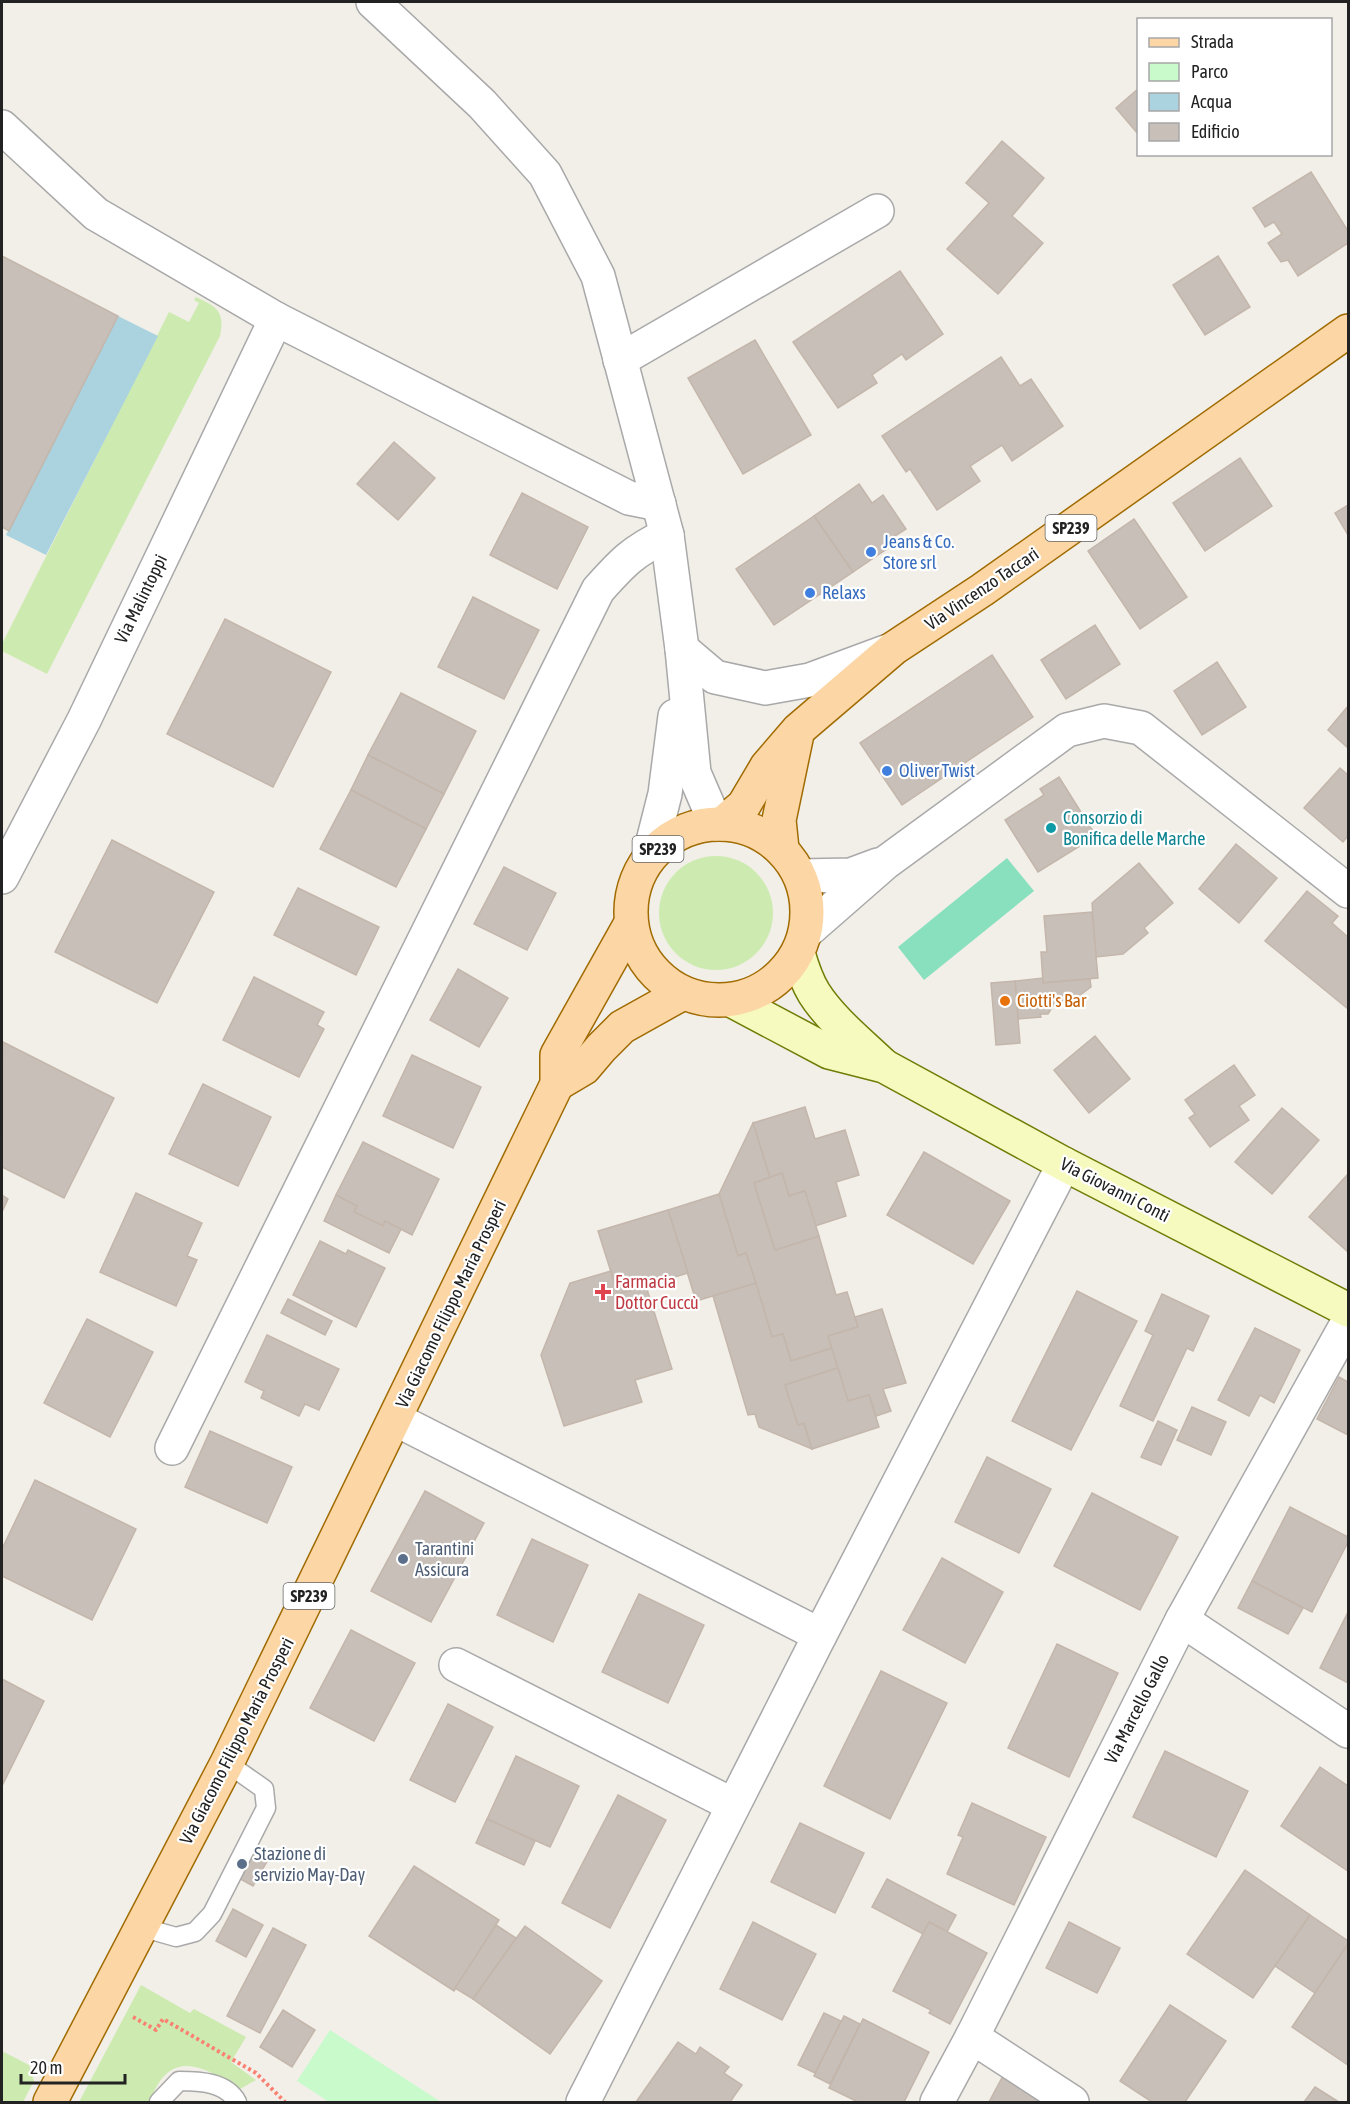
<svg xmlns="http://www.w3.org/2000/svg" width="1350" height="2104" font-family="'Asap Condensed',sans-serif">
	<rect width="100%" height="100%" fill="#f2efe9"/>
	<!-- grass -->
	<g fill="#cdebb0">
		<path d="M196 297C217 307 225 311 220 336L47 674 2 651V644L169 312 189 322 199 303 194 300Z"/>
		<circle cx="716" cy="913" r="57"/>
		<path d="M141 1985 190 2013 194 2009 246 2037 231 2062 256 2080 240 2089C220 2078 192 2056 170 2071 159 2078 154 2092 149 2102H79Z"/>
		<polygon points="2,2051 29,2065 34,2081 23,2102 2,2102"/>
	</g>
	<!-- park -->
	<polygon fill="#c8facc" points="330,2030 441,2102 329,2102 297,2081"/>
	<!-- pitch -->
	<polygon fill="#88e0be" points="1007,858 1034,891 924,980 898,947"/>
	<!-- water -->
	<polygon fill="#aad3df" points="118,316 158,336 46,555 6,535"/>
	<!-- building -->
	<g fill="#c7bfb8" stroke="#c4b6ab" stroke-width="1.5">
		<polygon points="1138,89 1138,134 1116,108"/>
		<polygon points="1002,141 1044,178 1012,216 1043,243 998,294 947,249 989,203 966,183"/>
		<polygon points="1311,172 1348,231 1348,243 1298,276 1288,260 1281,262 1268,243 1282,234 1274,222 1265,227 1253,208"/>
		<polygon points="2,256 118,316 9,531 2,527"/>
		<polygon points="1218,256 1250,307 1205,335 1173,285"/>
		<polygon points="900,271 943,334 906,360 902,354 872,375 877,383 838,408 793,342"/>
		<polygon points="755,340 811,435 743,474 688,378"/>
		<polygon points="1001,357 1020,386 1031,379 1063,426 1012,461 1002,445 970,466 980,481 937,510 910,469 906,472 882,436"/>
		<polygon points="394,442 435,478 398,520 357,484"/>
		<polygon points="1240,458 1272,506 1205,551 1173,503"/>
		<polygon points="859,484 872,503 883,495 906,529 890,539 894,544 853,572 814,516"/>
		<polygon points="522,493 588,527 557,589 490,555"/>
		<polygon points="1348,505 1348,535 1335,513"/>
		<polygon points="814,516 853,572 774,625 736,569"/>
		<polygon points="1134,519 1187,597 1140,629 1088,551"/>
		<polygon points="473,597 539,630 504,699 438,667"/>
		<polygon points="225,619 331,672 273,787 167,734"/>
		<polygon points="1095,625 1120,664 1066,699 1041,660"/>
		<polygon points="992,655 1033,717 902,805 860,743"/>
		<polygon points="1217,662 1246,707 1202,735 1174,691"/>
		<polygon points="401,693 476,731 444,794 368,755"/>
		<polygon points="1348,706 1348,748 1328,730"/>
		<polygon points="368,755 444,794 426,829 351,790"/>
		<polygon points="1340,768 1348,775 1348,836 1343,842 1304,808"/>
		<polygon points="1059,777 1096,836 1038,872 1005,820 1044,795 1040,789"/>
		<polygon points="351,790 426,829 396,887 320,849"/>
		<polygon points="112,840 214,892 157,1003 55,952"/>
		<polygon points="1236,844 1277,878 1239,923 1199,889"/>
		<polygon points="1139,863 1173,903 1144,928 1148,933 1123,954 1096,957 1092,903"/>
		<polygon points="504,867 556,893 527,950 474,924"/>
		<polygon points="298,888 379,927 356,975 274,935"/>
		<polygon points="1307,891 1338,916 1332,923 1348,937 1348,1009 1265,941"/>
		<polygon points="1092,912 1098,978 1043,983 1041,952 1047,952 1044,916"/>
		<polygon points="458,969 508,998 479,1047 430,1020"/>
		<polygon points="254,977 324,1012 317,1025 324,1029 299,1077 223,1040"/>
		<polygon points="1043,978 1043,983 1090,979 1091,987 1072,1001 1056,1001 1048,1014 1040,1014 1041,1017 1018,1019 1015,981"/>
		<polygon points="1015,981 1020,1043 996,1045 991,983"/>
		<polygon points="1095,1036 1130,1079 1089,1113 1054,1070"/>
		<polygon points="3,1042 114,1098 64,1198 2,1167"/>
		<polygon points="412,1055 481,1087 453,1148 383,1116"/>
		<polygon points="1234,1065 1255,1095 1239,1106 1249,1120 1210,1147 1189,1118 1195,1114 1185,1100"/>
		<polygon points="203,1084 271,1117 238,1186 169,1154"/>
		<polygon points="805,1107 815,1139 845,1130 859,1175 836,1182 846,1216 815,1226 805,1191 789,1196 782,1173 770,1178 753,1123"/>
		<polygon points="1282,1108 1319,1140 1272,1194 1235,1162"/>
		<polygon points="753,1123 770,1178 754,1183 775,1250 819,1236 836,1295 847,1292 858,1327 828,1336 832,1348 791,1361 783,1334 772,1337 746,1253 738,1256 719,1194"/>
		<polygon points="363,1142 439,1179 412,1235 385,1221 383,1226 354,1212 357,1206 336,1195"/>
		<polygon points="924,1152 1010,1201 973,1264 887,1215"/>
		<polygon points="782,1173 789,1196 805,1191 819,1236 775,1250 754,1183"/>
		<polygon points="1348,1174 1348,1252 1309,1217"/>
		<polygon points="136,1193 202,1223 187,1256 197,1260 176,1306 100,1272"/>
		<polygon points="719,1194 738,1256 746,1253 756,1283 696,1301 668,1210"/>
		<polygon points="2,1195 8,1199 2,1212"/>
		<polygon points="336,1195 357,1206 354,1212 383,1226 385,1221 401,1229 389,1253 324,1221"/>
		<polygon points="668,1210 688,1273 618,1294 598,1231"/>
		<polygon points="320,1241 346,1254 348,1250 385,1268 356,1327 293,1295"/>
		<polygon points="611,1271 618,1294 646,1286 672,1369 635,1380 642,1402 564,1426 541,1355 570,1283"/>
		<polygon points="756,1283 772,1337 783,1334 791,1361 832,1348 838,1368 785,1385 798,1425 804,1423 812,1449 759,1427 755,1414 748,1415 713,1296"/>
		<polygon points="1077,1291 1137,1321 1071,1450 1012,1421"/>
		<polygon points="1162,1294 1209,1316 1193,1351 1187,1348 1153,1421 1120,1406 1153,1335 1145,1331"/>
		<polygon points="288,1299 332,1321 325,1335 281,1313"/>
		<polygon points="882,1309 906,1383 883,1389 891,1411 876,1416 869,1395 848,1401 828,1336 858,1327 855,1317"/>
		<polygon points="87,1319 153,1352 110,1437 44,1403"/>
		<polygon points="1255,1328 1300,1350 1274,1403 1260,1395 1249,1416 1218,1400"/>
		<polygon points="267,1335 339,1369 319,1410 305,1404 299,1416 261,1398 264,1391 245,1382"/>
		<polygon points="838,1368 848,1401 869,1395 879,1427 812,1449 804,1423 798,1425 785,1385"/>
		<polygon points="1339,1377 1348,1382 1348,1435 1317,1419"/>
		<polygon points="1192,1407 1226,1422 1211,1455 1177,1440"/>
		<polygon points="1158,1421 1177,1430 1161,1465 1141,1457"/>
		<polygon points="210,1431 292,1467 267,1523 185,1487"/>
		<polygon points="987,1457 1051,1489 1019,1553 955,1522"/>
		<polygon points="35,1480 136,1529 92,1620 2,1576 2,1549"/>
		<polygon points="425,1491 484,1523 431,1622 371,1591"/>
		<polygon points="1092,1493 1178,1537 1140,1610 1054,1566"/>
		<polygon points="1290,1507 1348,1537 1348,1542 1312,1612 1252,1581"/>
		<polygon points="532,1539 588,1565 553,1642 497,1615"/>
		<polygon points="942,1558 1003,1592 965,1663 903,1630"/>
		<polygon points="1252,1581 1303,1608 1288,1634 1238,1608"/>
		<polygon points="639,1594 704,1625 668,1703 602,1672"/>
		<polygon points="1348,1612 1348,1683 1320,1668"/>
		<polygon points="351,1630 415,1663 374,1741 310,1708"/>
		<polygon points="1057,1644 1118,1673 1069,1777 1008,1748"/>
		<polygon points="881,1671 947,1703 890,1819 824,1786"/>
		<polygon points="2,1679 44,1701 2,1786"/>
		<polygon points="448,1704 493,1727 455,1802 410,1780"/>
		<polygon points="1165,1751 1248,1791 1216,1857 1133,1817"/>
		<polygon points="516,1756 579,1786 550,1847 487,1819"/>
		<polygon points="1320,1767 1348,1786 1348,1871 1281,1826"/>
		<polygon points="618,1795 666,1820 610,1928 562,1903"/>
		<polygon points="972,1803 1046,1837 1014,1905 947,1874 963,1837 958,1835"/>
		<polygon points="487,1819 535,1841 524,1865 476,1843"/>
		<polygon points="800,1823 864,1853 835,1913 771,1882"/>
		<polygon points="241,1842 269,1858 253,1886 224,1870"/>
		<polygon points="414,1866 499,1920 454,1991 369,1936"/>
		<polygon points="1245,1870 1310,1915 1253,1998 1187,1954"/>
		<polygon points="887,1879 956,1915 947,1932 929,1922 923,1934 872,1907"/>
		<polygon points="233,1909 263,1925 246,1957 216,1941"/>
		<polygon points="1310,1915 1348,1941 1348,1944 1315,1993 1275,1966"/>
		<polygon points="753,1922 816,1954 782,2020 720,1989"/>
		<polygon points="929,1922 987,1953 950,2024 929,2013 931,2010 893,1991"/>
		<polygon points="1069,1922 1120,1948 1097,1993 1046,1968"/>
		<polygon points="496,1925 516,1938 473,1999 455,1988"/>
		<polygon points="525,1926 602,1981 550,2054 473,1999"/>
		<polygon points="273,1928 306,1945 260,2033 227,2016"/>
		<polygon points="1348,1944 1348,2065 1292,2027"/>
		<polygon points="1170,2005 1226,2041 1185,2102 1152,2102 1120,2081"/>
		<polygon points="283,2010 315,2030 292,2067 260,2047"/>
		<polygon points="824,2013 841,2021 815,2073 798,2065"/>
		<polygon points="844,2016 860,2024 830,2084 814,2076"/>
		<polygon points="863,2019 929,2052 904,2102 858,2102 829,2088"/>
		<polygon points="678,2042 696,2054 700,2047 729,2067 724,2073 742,2085 730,2102 636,2102"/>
		<polygon points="1004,2074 1062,2102 989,2102"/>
		<polygon points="1315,2087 1339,2102 1304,2102"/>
	</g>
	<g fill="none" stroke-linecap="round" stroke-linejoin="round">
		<defs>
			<g id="lane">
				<polyline points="141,1927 176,1937 195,1932 212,1914 266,1808 264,1789 227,1763"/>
				<path d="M159 2102 179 2081C200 2081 226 2082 237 2102"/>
			</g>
			<g id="street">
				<polyline points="373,2 482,104 545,174 598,276 667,535 682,649 694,773 716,824"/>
				<polyline points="2,127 96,214 276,319 629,498 659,504"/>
				<polyline points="620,360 877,211"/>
				<polyline points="682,649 715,677 765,688 810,680 891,650"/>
				<polyline points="649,857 665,794 675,716"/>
				<polyline points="800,876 851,875 878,865"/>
				<polyline points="2,877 84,720 276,319"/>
				<polyline points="806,932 885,863 1067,730 1104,721 1141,728 1348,891"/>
				<polyline points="395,1419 820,1635"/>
				<path d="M172 1448 598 590C622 563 633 551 667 535"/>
				<polyline points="1182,1620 1348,1731"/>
				<polyline points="456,1665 733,1805"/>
				<polyline points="972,2037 1072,2102"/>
				<polyline points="583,2102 820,1635 1064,1164"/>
				<polyline points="937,2102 972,2037 1182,1620 1348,1322"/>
			</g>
			<g id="secondary">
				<path d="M798 953C802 967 806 980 814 993 831 1020 860 1043 883 1065"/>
				<polyline points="731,1000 829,1052 884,1066 1064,1164 1348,1310"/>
			</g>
			<g id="primary">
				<circle cx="719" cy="912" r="88"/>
				<polyline points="722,824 744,805 767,766 798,730 894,648 982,590 1348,331"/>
				<polyline points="782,849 779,820 797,734"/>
				<polyline points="557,1084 584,1068 601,1048 622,1027 683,993"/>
				<polyline points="50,2102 227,1763 557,1084 557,1055 631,923"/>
			</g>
		</defs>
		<!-- lane casing -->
		<use href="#lane" stroke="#a9a9a9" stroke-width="21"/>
		<!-- street casing -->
		<use href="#street" stroke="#a9a9a9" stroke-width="36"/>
		<!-- secondary casing -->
		<use href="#secondary" stroke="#707d05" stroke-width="36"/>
		<!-- primary casing -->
		<use href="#primary" stroke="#a06b00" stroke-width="36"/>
		<!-- path -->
		<polyline stroke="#fa8072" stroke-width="4" stroke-dasharray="3 3" stroke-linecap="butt" points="133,2017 156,2030 163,2019 256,2073 285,2102"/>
		<!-- lane -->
		<use href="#lane" stroke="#fff" stroke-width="18"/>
		<!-- street -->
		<use href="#street" stroke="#fff" stroke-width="33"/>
		<!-- secondary -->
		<use href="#secondary" stroke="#f7fabf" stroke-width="33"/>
		<!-- primary -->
		<use href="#primary" stroke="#fcd6a4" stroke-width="33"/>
	</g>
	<!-- markers -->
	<g fill="#3f7fe0" stroke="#fff" stroke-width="2">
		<circle cx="871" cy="552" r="6"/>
		<circle cx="810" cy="593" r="6"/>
		<circle cx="887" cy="771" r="6"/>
	</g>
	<circle fill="#0f9aa8" stroke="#fff" stroke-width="2" cx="1051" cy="828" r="6"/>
	<circle fill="#e8710a" stroke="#fff" stroke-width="2" cx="1005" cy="1001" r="6"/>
	<path fill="#e0444e" stroke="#fff" stroke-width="2" d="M600 1283h6v6h6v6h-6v6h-6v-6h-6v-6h6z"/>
	<g fill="#5c6f8a" stroke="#fff" stroke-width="2">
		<circle cx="403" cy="1559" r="6"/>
		<circle cx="242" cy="1864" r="6"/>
	</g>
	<g text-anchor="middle" stroke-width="4.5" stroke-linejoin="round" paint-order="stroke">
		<!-- shield labels -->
		<g fill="#fff" stroke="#646464" stroke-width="1.5">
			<rect x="1045.5" y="515" width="51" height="26" rx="4.5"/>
			<rect x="632.5" y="836" width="51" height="26" rx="4.5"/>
			<rect x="283.5" y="1583" width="51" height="26" rx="4.5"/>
		</g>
		<g font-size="16" font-weight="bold" fill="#222">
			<text x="1071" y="534">SP239</text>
			<text x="658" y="855">SP239</text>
			<text x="309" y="1602">SP239</text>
		</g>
		<!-- shop labels -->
		<g font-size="18" fill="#366cbe" stroke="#fff" text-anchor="start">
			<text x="883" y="548">Jeans &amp; Co.<tspan x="883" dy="21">Store srl</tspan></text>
			<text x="822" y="599">Relaxs</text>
			<text x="899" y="777">Oliver Twist</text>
		</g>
		<!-- street labels -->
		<g font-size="18" fill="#222" stroke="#fff">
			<text transform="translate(982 589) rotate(-34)" y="6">Via Vincenzo Taccari</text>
			<text transform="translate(141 599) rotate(-64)" y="6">Via Malintoppi</text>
			<text transform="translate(1115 1190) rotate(27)" y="6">Via Giovanni Conti</text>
			<text transform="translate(451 1304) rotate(-64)" y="6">Via Giacomo Filippo Maria Prosperi</text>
			<text transform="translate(1137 1709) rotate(-63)" y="6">Via Marcello Gallo</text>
			<text transform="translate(237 1741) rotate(-63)" y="6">Via Giacomo Filippo Maria Prosperi</text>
		</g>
		<!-- culture labels -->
		<g font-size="18" fill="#0d838f" stroke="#fff" text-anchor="start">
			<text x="1063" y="824">Consorzio di<tspan x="1063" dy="21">Bonifica delle Marche</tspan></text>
		</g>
		<!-- food labels -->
		<g font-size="18" fill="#c56008" stroke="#fff" text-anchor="start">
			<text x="1017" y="1007">Ciotti's Bar</text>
		</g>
		<!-- health labels -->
		<g font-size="18" fill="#be3a42" stroke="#fff" text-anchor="start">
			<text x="615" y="1288">Farmacia<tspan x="615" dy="21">Dottor Cuccù</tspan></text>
		</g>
		<!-- service labels -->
		<g font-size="18" fill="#4e5e75" stroke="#fff" text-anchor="start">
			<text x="415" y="1555">Tarantini<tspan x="415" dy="21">Assicura</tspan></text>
			<text x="254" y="1860">Stazione di<tspan x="254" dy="21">servizio May-Day</tspan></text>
		</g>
	</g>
	<!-- border -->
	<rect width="1350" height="2104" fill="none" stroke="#222222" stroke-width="6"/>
	<!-- legend -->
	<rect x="1137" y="18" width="195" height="138" fill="#ffffff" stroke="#a7a7a7" stroke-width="1.5"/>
	<rect x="1149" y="38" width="30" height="9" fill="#fcd6a4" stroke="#a7a7a7" stroke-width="1.5"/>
	<text x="1191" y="48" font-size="18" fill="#222222">Strada</text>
	<rect x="1149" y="63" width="30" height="18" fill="#c8facc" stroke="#a7a7a7" stroke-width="1.5"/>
	<text x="1191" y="78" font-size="18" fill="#222222">Parco</text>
	<rect x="1149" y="93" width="30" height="18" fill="#aad3df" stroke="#a7a7a7" stroke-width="1.5"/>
	<text x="1191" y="108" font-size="18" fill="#222222">Acqua</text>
	<rect x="1149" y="123" width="30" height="18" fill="#c7bfb8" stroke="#a7a7a7" stroke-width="1.5"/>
	<text x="1191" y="138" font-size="18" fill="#222222">Edificio</text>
	<!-- scale -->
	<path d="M21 2074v9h104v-9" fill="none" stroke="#222222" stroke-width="3"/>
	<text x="30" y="2074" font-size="18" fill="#222222" stroke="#ffffff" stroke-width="4.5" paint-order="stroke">20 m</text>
</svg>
